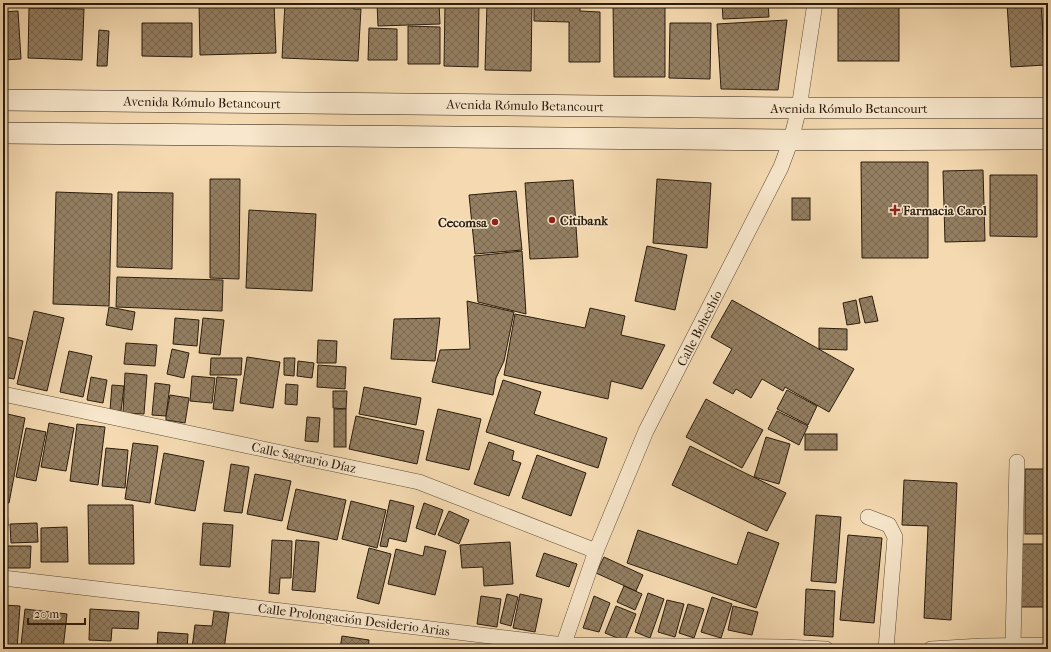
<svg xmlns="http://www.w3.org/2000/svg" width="1051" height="652" font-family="'IM FELL French Canon',serif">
	<defs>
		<pattern id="building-cross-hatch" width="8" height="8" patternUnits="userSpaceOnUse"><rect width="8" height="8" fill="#947f62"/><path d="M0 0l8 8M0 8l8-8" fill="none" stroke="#79674f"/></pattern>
	</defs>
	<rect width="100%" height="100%" fill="#f5dab1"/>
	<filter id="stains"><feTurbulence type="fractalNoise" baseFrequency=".005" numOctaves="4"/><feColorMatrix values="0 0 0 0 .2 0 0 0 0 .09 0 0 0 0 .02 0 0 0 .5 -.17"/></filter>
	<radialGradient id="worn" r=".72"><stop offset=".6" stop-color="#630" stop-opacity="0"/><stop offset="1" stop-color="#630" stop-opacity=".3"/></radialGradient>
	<!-- building -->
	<g fill="url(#building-cross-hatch)" stroke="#2b1c0d">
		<polygon points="199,3 274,3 276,53 200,55"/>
		<polygon points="285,3 331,3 353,4 354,9 361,9 358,61 282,58"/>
		<polygon points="377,3 439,3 440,24 378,26"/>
		<polygon points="445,3 479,3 478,67 444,66"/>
		<polygon points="487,3 532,3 531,71 485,70"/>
		<polygon points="534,3 580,3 580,11 600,12 600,62 569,62 569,22 534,21"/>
		<polygon points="613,3 665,3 665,77 614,77"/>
		<polygon points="722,3 768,3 769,17 723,19"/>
		<rect x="838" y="3" width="61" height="58"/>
		<polygon points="1007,3 1041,3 1045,65 1011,67"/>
		<polygon points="29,8 84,9 82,60 28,58"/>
		<polygon points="18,11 21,59 3,60 3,12"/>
		<polygon points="787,20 778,90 721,89 717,24"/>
		<polygon points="142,23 192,23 192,57 142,56"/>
		<polygon points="670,23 711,23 710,79 669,78"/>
		<polygon points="408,26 440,27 440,64 408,64"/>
		<polygon points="369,28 397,29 397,60 368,60"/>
		<polygon points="99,30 109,31 107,66 97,66"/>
		<polygon points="861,162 928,162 928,258 862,258"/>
		<polygon points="983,170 985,241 945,242 943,171"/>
		<polygon points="990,175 1037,175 1037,237 990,236"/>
		<polygon points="210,179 240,179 239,279 210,278"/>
		<polygon points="657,179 711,183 707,248 653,243"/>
		<polygon points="573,180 578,257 530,259 525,183"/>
		<polygon points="516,191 522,250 475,254 469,195"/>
		<polygon points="56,192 112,194 109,306 53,304"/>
		<polygon points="118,192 173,193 172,269 117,267"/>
		<rect x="792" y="198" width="18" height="22"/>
		<polygon points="249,210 316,214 312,291 246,288"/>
		<polygon points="647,246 687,255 675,310 635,301"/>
		<polygon points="522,251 526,314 478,302 474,256"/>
		<polygon points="117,277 223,280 222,311 116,307"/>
		<polygon points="872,296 878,321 865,323 859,299"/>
		<polygon points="732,300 854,369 829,412 785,387 783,391 762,379 751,398 736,389 733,394 713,383 732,349 711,337"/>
		<polygon points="856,300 860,323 847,325 843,303"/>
		<polygon points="467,301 514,312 504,361 496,378 493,395 432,382 440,350 470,349"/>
		<polygon points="109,307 135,312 132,330 106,325"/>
		<polygon points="590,308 625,316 621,335 665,345 642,389 611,381 608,399 504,375 515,314 585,328"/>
		<polygon points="34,311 64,318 47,391 17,384"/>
		<polygon points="175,318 199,320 197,346 173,344"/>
		<polygon points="203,318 224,320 220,355 199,353"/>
		<polygon points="440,318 435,361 391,359 394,319"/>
		<polygon points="819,328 847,329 847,350 819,349"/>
		<polygon points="3,336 23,341 14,379 3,377"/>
		<polygon points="318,340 337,341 336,363 317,363"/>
		<polygon points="126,343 157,345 155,366 124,364"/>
		<polygon points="172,349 189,353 184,378 167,374"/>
		<polygon points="69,351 92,356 83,397 60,392"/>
		<polygon points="247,357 280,362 273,408 240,403"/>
		<polygon points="211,358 242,358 241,375 210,375"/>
		<polygon points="284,358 295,358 294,376 284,375"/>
		<polygon points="298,361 314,363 312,378 297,376"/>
		<polygon points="318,365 346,367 345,389 317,387"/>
		<polygon points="125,373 147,375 144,414 123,413"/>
		<polygon points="192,376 215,378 212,403 190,401"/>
		<polygon points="91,377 107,380 103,403 87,400"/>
		<polygon points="217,377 237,379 233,411 213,409"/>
		<polygon points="503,380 541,392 534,414 607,438 598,468 486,432"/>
		<polygon points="155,383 170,385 166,416 152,415"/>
		<polygon points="286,384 298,385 297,405 285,404"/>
		<polygon points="112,385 124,386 121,411 110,410"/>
		<polygon points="364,387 421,398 416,425 359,414"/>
		<polygon points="787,390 817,406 808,425 777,409"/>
		<polygon points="333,391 347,391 346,409 333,408"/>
		<polygon points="170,395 189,398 185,423 166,420 166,416"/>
		<polygon points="706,399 763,430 742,468 686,437"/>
		<rect x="334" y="409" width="12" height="38"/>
		<polygon points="438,409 481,419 469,470 426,460"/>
		<polygon points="777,411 808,426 799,445 768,429"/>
		<polygon points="3,413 25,418 9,503 3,502"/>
		<polygon points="356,416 424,431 417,464 349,449"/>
		<polygon points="307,417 320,418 318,442 305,441"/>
		<polygon points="49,423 74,428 66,471 41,467"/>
		<polygon points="77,424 105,427 98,485 70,481"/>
		<polygon points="26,428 46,432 36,481 16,477"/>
		<rect x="805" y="434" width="32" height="16"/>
		<polygon points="766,437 790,444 779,484 754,477"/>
		<polygon points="489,442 514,451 512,460 521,463 509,496 474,484"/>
		<polygon points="133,443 158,446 150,503 125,499"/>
		<polygon points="690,446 786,493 767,531 672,485"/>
		<polygon points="106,448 128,450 125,488 102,486"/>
		<polygon points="164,453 204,461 195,511 155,504"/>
		<polygon points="537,455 586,473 571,516 522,498"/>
		<polygon points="231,464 249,467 242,513 224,511"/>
		<rect x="1025" y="469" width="23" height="65"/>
		<polygon points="255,474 291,481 282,521 247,514"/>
		<polygon points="904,480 957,483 951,620 924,618 928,526 902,525"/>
		<polygon points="296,489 346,500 337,540 287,529"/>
		<polygon points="390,500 414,506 406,542 389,538 387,547 380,546"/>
		<polygon points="351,501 386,510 377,548 342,539"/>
		<polygon points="424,503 443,510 435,535 416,528"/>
		<polygon points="88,505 133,505 134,564 89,564"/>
		<polygon points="3,507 7,507 8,526 3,526"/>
		<polygon points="449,511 469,520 459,544 438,535"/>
		<polygon points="816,515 841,517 836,583 811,581"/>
		<polygon points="37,523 38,542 11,543 10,524"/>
		<polygon points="203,523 233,525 230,567 200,565"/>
		<polygon points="67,527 68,562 41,562 41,528"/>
		<polygon points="638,530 737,565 748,532 779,543 756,608 627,563"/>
		<polygon points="848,535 882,538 874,623 840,620"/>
		<polygon points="272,540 292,541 291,578 280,578 279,594 269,593"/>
		<polygon points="296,540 319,542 315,592 292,590"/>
		<polygon points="510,542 513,584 484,586 483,567 462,568 460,545"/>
		<polygon points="1021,544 1048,544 1048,607 1020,607"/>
		<polygon points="5,546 31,546 30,568 5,568"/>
		<polygon points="425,546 446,551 435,595 388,584 396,549 423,556"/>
		<polygon points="369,548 391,554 379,604 357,598"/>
		<polygon points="544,553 577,564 569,587 536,576"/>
		<polygon points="604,557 643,575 636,591 596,573"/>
		<polygon points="624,586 642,594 635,610 617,602"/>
		<polygon points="806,589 835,591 833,637 804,635"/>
		<polygon points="648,593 664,599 650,638 635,632"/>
		<polygon points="507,594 518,597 511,626 500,623"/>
		<polygon points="520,594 542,599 535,632 513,628"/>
		<polygon points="481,596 501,599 497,627 477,624"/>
		<polygon points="594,596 610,603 599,632 583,628"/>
		<polygon points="712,597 732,604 721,638 701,632"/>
		<polygon points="667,600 684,604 675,637 658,632"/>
		<polygon points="688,604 704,609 694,638 679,633"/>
		<polygon points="3,605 20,606 17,649 3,649"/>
		<polygon points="616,606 636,614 625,641 605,633"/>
		<polygon points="733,606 758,612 752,635 728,630"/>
		<polygon points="25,609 67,614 63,649 55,649 21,645"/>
		<polygon points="90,609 139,612 138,629 112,628 111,641 89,640"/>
		<polygon points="214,611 229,613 224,649 192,648 195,625 212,626"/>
		<polygon points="158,632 188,634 187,649 157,649"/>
		<polygon points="342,636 369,640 368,649 340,649"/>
	</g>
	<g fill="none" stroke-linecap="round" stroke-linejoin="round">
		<defs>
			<g id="street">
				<polyline points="3,394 419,482 596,551"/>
				<polyline points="868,517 889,525 895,537 886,649"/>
				<polyline points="3,578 192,600 564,645 783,647 826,649"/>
				<polyline points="1013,646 1017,462"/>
				<polyline points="562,649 596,551 646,431 781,167 791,140 799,108 815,3"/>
				<polyline points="931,649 982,646 1048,645"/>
			</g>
			<g id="secondary">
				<polyline points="3,100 799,108 1048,108"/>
				<polyline points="3,133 791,140 1048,139"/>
			</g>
		</defs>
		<!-- street casing -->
		<use href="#street" stroke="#5e4c36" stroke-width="16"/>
		<!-- secondary casing -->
		<use href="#secondary" stroke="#2b1c0d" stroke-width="22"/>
		<!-- street -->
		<use href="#street" stroke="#f8e7cc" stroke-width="15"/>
		<!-- secondary -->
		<use href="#secondary" stroke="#f8e7cc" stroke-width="21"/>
	</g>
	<!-- markers -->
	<g fill="#8f2418" stroke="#f8e7cc" stroke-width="1.5">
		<path d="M893 204h4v4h4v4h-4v4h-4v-4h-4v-4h4z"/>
		<circle cx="552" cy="220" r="4"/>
		<circle cx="495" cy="222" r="4"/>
	</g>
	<g text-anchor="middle" stroke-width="3" stroke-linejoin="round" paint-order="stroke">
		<!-- street labels -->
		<g font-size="13" fill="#2b1c0d" stroke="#f8e7cc">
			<text transform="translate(202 102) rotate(1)" y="5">Avenida Rómulo Betancourt</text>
			<text transform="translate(525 105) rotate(1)" y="5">Avenida Rómulo Betancourt</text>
			<text x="849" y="113">Avenida Rómulo Betancourt</text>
			<text transform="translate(699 328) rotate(-63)" y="5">Calle Bohechío</text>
			<text transform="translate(304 457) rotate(12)" y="5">Calle Sagrario Díaz</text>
			<text transform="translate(354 619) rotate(7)" y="5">Calle Prolongación Desiderio Arias</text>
		</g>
		<!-- poi labels -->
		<g font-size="13" font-weight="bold" fill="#2b1c0d" stroke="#f8e7cc" text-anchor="start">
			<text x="903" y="215">Farmacia Carol</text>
			<text x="560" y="225">Citibank</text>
			<text x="487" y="227" text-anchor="end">Cecomsa</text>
		</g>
	</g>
	<!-- margin -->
	<rect width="1051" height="652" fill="none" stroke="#f5dab1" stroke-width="16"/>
	<rect x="4" y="4" width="1043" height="644" fill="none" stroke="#2b1c0d" stroke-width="2"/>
	<rect x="8" y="8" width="1035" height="636" fill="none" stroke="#2b1c0d"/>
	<!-- scale -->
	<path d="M28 618v6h57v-6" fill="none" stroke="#2b1c0d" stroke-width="2"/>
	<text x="34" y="618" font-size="12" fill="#2b1c0d" stroke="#f8e7cc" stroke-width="3" paint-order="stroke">20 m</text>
	<rect width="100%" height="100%" filter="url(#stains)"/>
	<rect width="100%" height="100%" fill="url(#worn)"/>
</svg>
